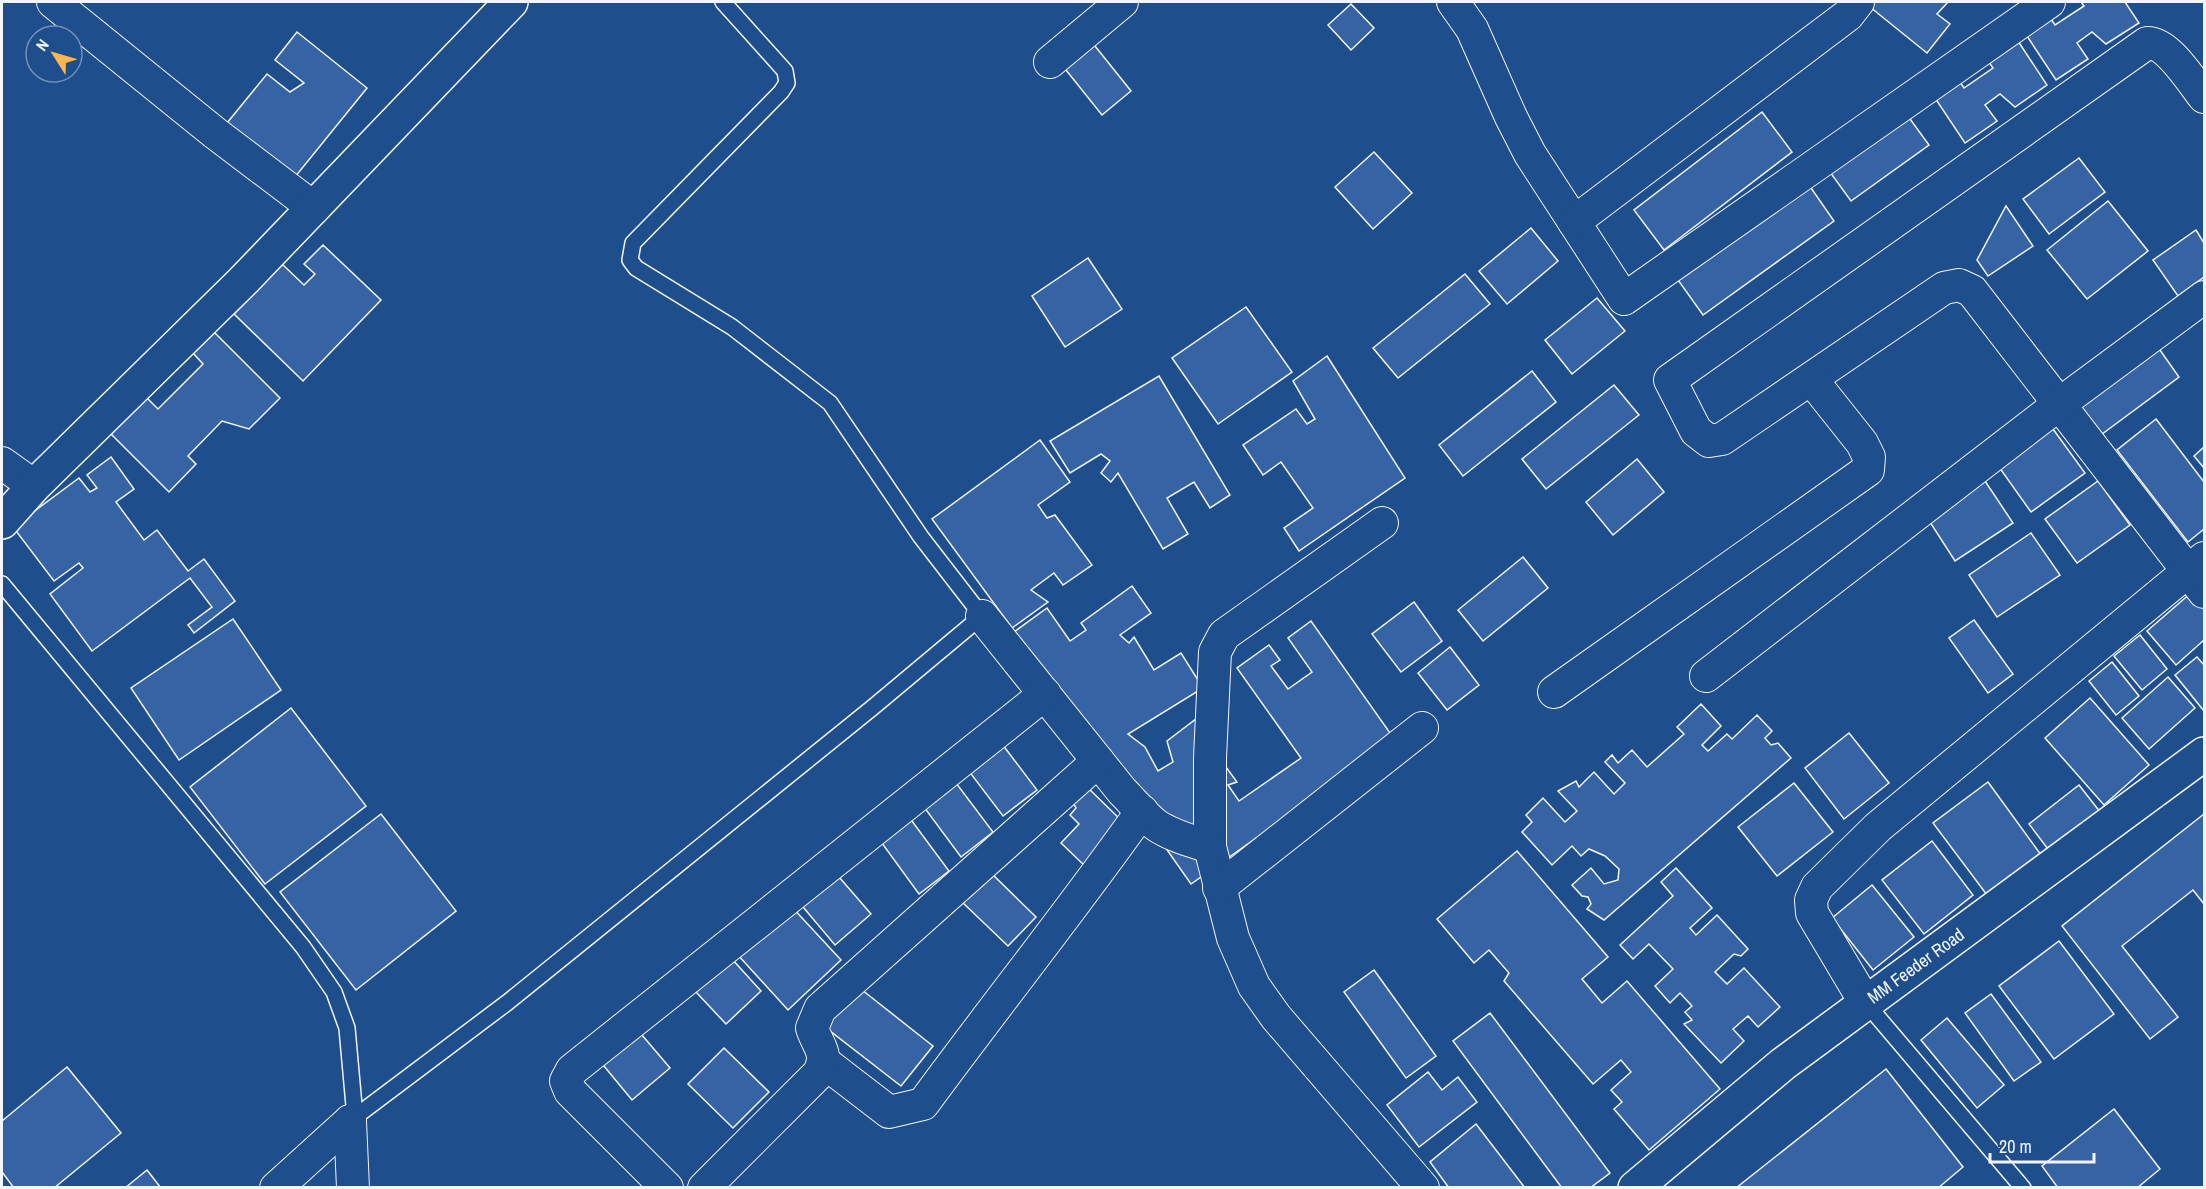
<svg xmlns="http://www.w3.org/2000/svg" width="2206" height="1189" font-family="'Archivo Narrow',sans-serif">
	<rect width="100%" height="100%" fill="#1f4e8c"/>
	<!-- building -->
	<g fill="#3563a3" stroke="#f2f6ff" stroke-width="1.5">
		<polygon points="1875,2 1948,2 1937,14 1950,24 1927,53 1870,7"/>
		<polygon points="2081,2 2125,2 2139,23 2106,44 2092,32 2077,43 2088,59 2056,80 2023,30 2047,13 2055,25 2084,6"/>
		<polygon points="1351,4 1374,28 1351,50 1328,25"/>
		<polygon points="297,32 367,88 295,177 227,123 267,74 290,92 304,83 275,60"/>
		<polygon points="2016,38 2047,85 2015,107 2000,94 1985,105 1997,121 1965,143 1931,92 1956,76 1964,88 1993,68 1986,58"/>
		<polygon points="1091,41 1131,91 1102,115 1062,65"/>
		<polygon points="1762,112 1792,152 1664,250 1634,210"/>
		<polygon points="1905,112 1929,145 1851,201 1827,168"/>
		<polygon points="1374,152 1412,193 1373,229 1335,187"/>
		<polygon points="2079,158 2105,192 2049,234 2023,199"/>
		<polygon points="1809,185 1834,221 1703,315 1678,280"/>
		<polygon points="2108,201 2148,251 2087,299 2047,250"/>
		<polygon points="2006,206 2033,246 1988,276 1977,260"/>
		<polygon points="1531,228 1558,261 1507,304 1479,271"/>
		<polygon points="2196,230 2204,243 2204,277 2178,296 2153,260"/>
		<polygon points="323,245 381,300 303,381 234,314 282,264 304,285 315,274 304,264"/>
		<polygon points="1088,258 1122,309 1065,347 1032,296"/>
		<polygon points="1465,274 1490,304 1398,378 1373,348"/>
		<polygon points="1597,298 1625,331 1572,374 1545,340"/>
		<polygon points="1246,307 1292,372 1218,424 1172,358"/>
		<polygon points="214,332 280,398 249,429 222,421 188,456 196,464 169,492 107,430 143,394 158,409 203,364 193,353"/>
		<polygon points="2155,343 2179,377 2094,440 2070,407"/>
		<polygon points="1327,356 1405,478 1299,551 1284,528 1313,508 1281,462 1263,475 1243,445 1296,409 1307,424 1315,419 1293,381"/>
		<polygon points="1532,371 1556,402 1463,476 1439,445"/>
		<polygon points="1159,376 1230,495 1210,508 1194,482 1167,498 1188,534 1163,549 1118,473 1111,482 1101,473 1110,461 1101,454 1070,473 1050,441"/>
		<polygon points="1614,385 1639,415 1546,489 1522,459"/>
		<polygon points="2156,419 2204,482 2204,529 2188,542 2117,450"/>
		<polygon points="2053,429 2085,473 2031,512 1999,467"/>
		<polygon points="1040,440 1070,482 1038,505 1047,518 1055,515 1092,565 1063,585 1054,573 1031,590 1048,602 1012,628 932,519"/>
		<polygon points="2204,447 2204,468 2194,456"/>
		<polygon points="111,457 134,489 116,502 144,540 157,530 188,571 204,559 235,601 194,633 188,625 212,607 190,578 92,651 50,594 83,568 79,563 54,581 13,527 79,478 90,492 97,488 87,475"/>
		<polygon points="1637,459 1664,492 1613,535 1586,502"/>
		<polygon points="1985,481 2013,523 1955,561 1928,519"/>
		<polygon points="2098,481 2130,525 2077,563 2045,519"/>
		<polygon points="2031,533 2060,575 1997,617 1969,575"/>
		<polygon points="1523,557 1548,588 1483,641 1458,610"/>
		<polygon points="1132,586 1151,613 1120,635 1129,643 1134,637 1154,670 1181,653 1203,688 1128,734 1145,747 1158,771 1173,762 1167,741 1196,719 1207,741 1237,782 1228,785 1239,801 1301,758 1237,668 1269,645 1280,660 1271,666 1288,689 1312,672 1288,638 1311,621 1395,740 1191,884 1014,632 1047,608 1070,641 1086,630 1081,623"/>
		<polygon points="2192,592 2204,606 2204,640 2176,665 2147,631"/>
		<polygon points="1414,602 1442,641 1401,672 1372,634"/>
		<polygon points="233,619 281,690 179,760 131,688"/>
		<polygon points="1974,620 2013,674 1988,693 1949,638"/>
		<polygon points="2140,635 2167,669 2142,690 2114,656"/>
		<polygon points="1450,647 1479,685 1447,710 1418,673"/>
		<polygon points="2197,657 2204,665 2204,711 2175,675"/>
		<polygon points="2112,662 2139,696 2116,715 2089,681"/>
		<polygon points="2168,677 2195,708 2149,749 2122,718"/>
		<polygon points="2090,698 2149,765 2104,805 2045,738"/>
		<polygon points="1701,704 1721,726 1702,745 1708,751 1727,734 1732,739 1757,715 1772,731 1765,738 1771,745 1778,743 1791,758 1604,920 1587,909 1591,904 1588,897 1582,896 1572,885 1591,868 1604,884 1618,880 1619,869 1605,856 1589,849 1581,856 1572,846 1552,865 1522,832 1532,822 1526,815 1543,798 1565,822 1577,811 1558,791 1576,781 1579,787 1594,772 1614,794 1625,783 1605,762 1612,755 1618,763 1632,750 1647,767 1684,734 1677,727"/>
		<polygon points="291,708 366,806 265,884 190,787"/>
		<polygon points="1849,733 1889,783 1844,819 1805,768"/>
		<polygon points="999,740 1037,790 1003,816 965,766"/>
		<polygon points="950,775 993,832 961,857 918,799"/>
		<polygon points="1988,782 2044,859 1990,899 1933,823"/>
		<polygon points="1794,783 1833,832 1777,876 1738,827"/>
		<polygon points="2079,785 2104,817 2054,857 2029,824"/>
		<polygon points="1086,786 1126,825 1086,867 1061,843 1079,824 1070,815 1076,808 1072,801"/>
		<polygon points="906,813 949,871 919,894 876,835"/>
		<polygon points="381,814 456,911 356,990 280,892"/>
		<polygon points="2204,814 2204,904 2193,890 2122,946 2178,1017 2150,1039 2062,926"/>
		<polygon points="1932,841 1973,895 1924,934 1882,880"/>
		<polygon points="1517,851 1608,957 1582,979 1602,1003 1627,981 1720,1089 1649,1150 1614,1109 1622,1102 1611,1090 1631,1072 1621,1060 1593,1084 1504,981 1509,973 1489,950 1474,963 1437,919"/>
		<polygon points="1676,868 1712,908 1690,928 1696,935 1717,915 1748,949 1741,956 1734,954 1715,972 1727,984 1744,968 1780,1007 1758,1027 1748,1016 1733,1029 1744,1041 1721,1063 1684,1024 1692,1020 1685,1012 1692,1006 1680,993 1670,1003 1655,986 1673,969 1649,944 1633,959 1620,945 1673,896 1661,882"/>
		<polygon points="833,870 871,914 835,945 798,901"/>
		<polygon points="990,872 1036,917 1008,946 961,901"/>
		<polygon points="1872,885 1914,937 1873,970 1832,918"/>
		<polygon points="790,905 841,960 788,1010 737,954"/>
		<polygon points="2059,941 2114,1014 2054,1059 1999,986"/>
		<polygon points="731,958 761,991 726,1024 696,992"/>
		<polygon points="1374,970 1436,1056 1406,1078 1344,992"/>
		<polygon points="857,986 933,1046 901,1086 825,1027"/>
		<polygon points="1991,994 2041,1062 2014,1081 1965,1013"/>
		<polygon points="1490,1013 1610,1173 1590,1188 1562,1188 1453,1041"/>
		<polygon points="1947,1018 2004,1085 1977,1108 1921,1040"/>
		<polygon points="636,1028 670,1068 632,1100 599,1060"/>
		<polygon points="724,1048 769,1092 733,1128 688,1084"/>
		<polygon points="67,1067 121,1133 54,1188 14,1188 2,1172 2,1121"/>
		<polygon points="1886,1069 1963,1167 1938,1188 1736,1188"/>
		<polygon points="1428,1072 1442,1090 1458,1077 1477,1102 1419,1147 1387,1105"/>
		<polygon points="2114,1109 2160,1169 2137,1188 2058,1188 2042,1166"/>
		<polygon points="1476,1124 1525,1188 1449,1188 1430,1162"/>
		<polygon points="147,1170 161,1188 125,1188"/>
	</g>
	<g fill="none" stroke-linecap="round" stroke-linejoin="round">
		<defs>
			<g id="lane">
				<polyline points="2,584 303,947 334,992 347,1028 355,1117"/>
				<polyline points="1865,1002 2023,1188"/>
				<polyline points="355,1117 508,1002 872,708 982,616 921,537 830,403 732,327 636,268 630,260 633,243 781,92 787,83 785,71 723,2"/>
			</g>
			<g id="street">
				<polyline points="53,2 215,133 314,208"/>
				<polyline points="1453,2 1472,29 1511,117 1530,154 1624,299 2049,2"/>
				<polyline points="1050,62 1122,2"/>
				<path d="M2204 97C2192 82 2168 42 2147 43L1670 380 1696 431 1709 441 1722 439 1944 288 1959 285 1972 291 2204 592"/>
				<polyline points="1574,222 1848,15 1858,2"/>
				<polyline points="2,463 34,486"/>
				<polyline points="1382,523 1224,635 1215,652 1210,758 1210,847 1233,938 1254,986 1276,1017 1423,1188"/>
				<path d="M982 616 1122 791C1133 802 1144 816 1156 825 1172 836 1192 841 1210 847"/>
				<polyline points="1706,676 2058,405 2204,297"/>
				<polyline points="1554,692 1868,470 1869,457 1862,443 1812,380"/>
				<polyline points="1219,888 1422,728"/>
				<polyline points="1865,1002 1812,913 1811,900 1817,887 1878,827 2204,558"/>
				<path d="M824 1062 889 1112 923 1104C995 1006 1071 911 1142 811"/>
				<polyline points="350,1121 353,1188"/>
				<polyline points="276,1188 350,1121"/>
				<polyline points="667,1188 570,1091 566,1081 572,1070 1045,694"/>
				<path d="M704 1188 819 1073C829 1052 818 1047 812 1028L820 1009 1098 761"/>
			</g>
			<g id="secondary">
				<polyline points="2,522 34,486 243,281 511,2"/>
				<polyline points="1635,1188 1783,1064 2204,754"/>
			</g>
		</defs>
		<!-- lane casing -->
		<use href="#lane" stroke="#f2f6ff" stroke-width="18"/>
		<!-- street casing -->
		<use href="#street" stroke="#f2f6ff" stroke-width="34"/>
		<!-- secondary casing -->
		<use href="#secondary" stroke="#f2f6ff" stroke-width="36"/>
		<!-- lane -->
		<use href="#lane" stroke="#1f4e8c" stroke-width="15"/>
		<!-- street -->
		<use href="#street" stroke="#1f4e8c" stroke-width="32"/>
		<!-- secondary -->
		<use href="#secondary" stroke="#1f4e8c" stroke-width="33"/>
	</g>
	<g text-anchor="middle" stroke-width="4.5" stroke-linejoin="round" paint-order="stroke">
		<!-- street labels -->
		<g font-size="18" fill="#f2f6ff" stroke="#1f4e8c">
			<text transform="translate(1916 966) rotate(-36)" y="6">MM Feeder Road</text>
		</g>
	</g>
	<!-- border -->
	<rect width="2206" height="1189" fill="none" stroke="#f2f6ff" stroke-width="6"/>
	<!-- north arrow -->
	<g transform="translate(54 54) rotate(307)"><circle r="28" fill="#1f4e8c" stroke="#7391ba" stroke-width="1.5"/>
	<path d="M0-4.5L10 22L0 15L-10 22Z" fill="#ffb74d"/>
	<text y="-9" font-size="16" font-weight="bold" text-anchor="middle" fill="#f2f6ff">N</text>
	</g>
	<!-- scale -->
	<path d="M1990 1153v9h104v-9" fill="none" stroke="#f2f6ff" stroke-width="3"/>
	<text x="1999" y="1153" font-size="18" fill="#f2f6ff" stroke="#1f4e8c" stroke-width="4.5" paint-order="stroke">20 m</text>
</svg>
